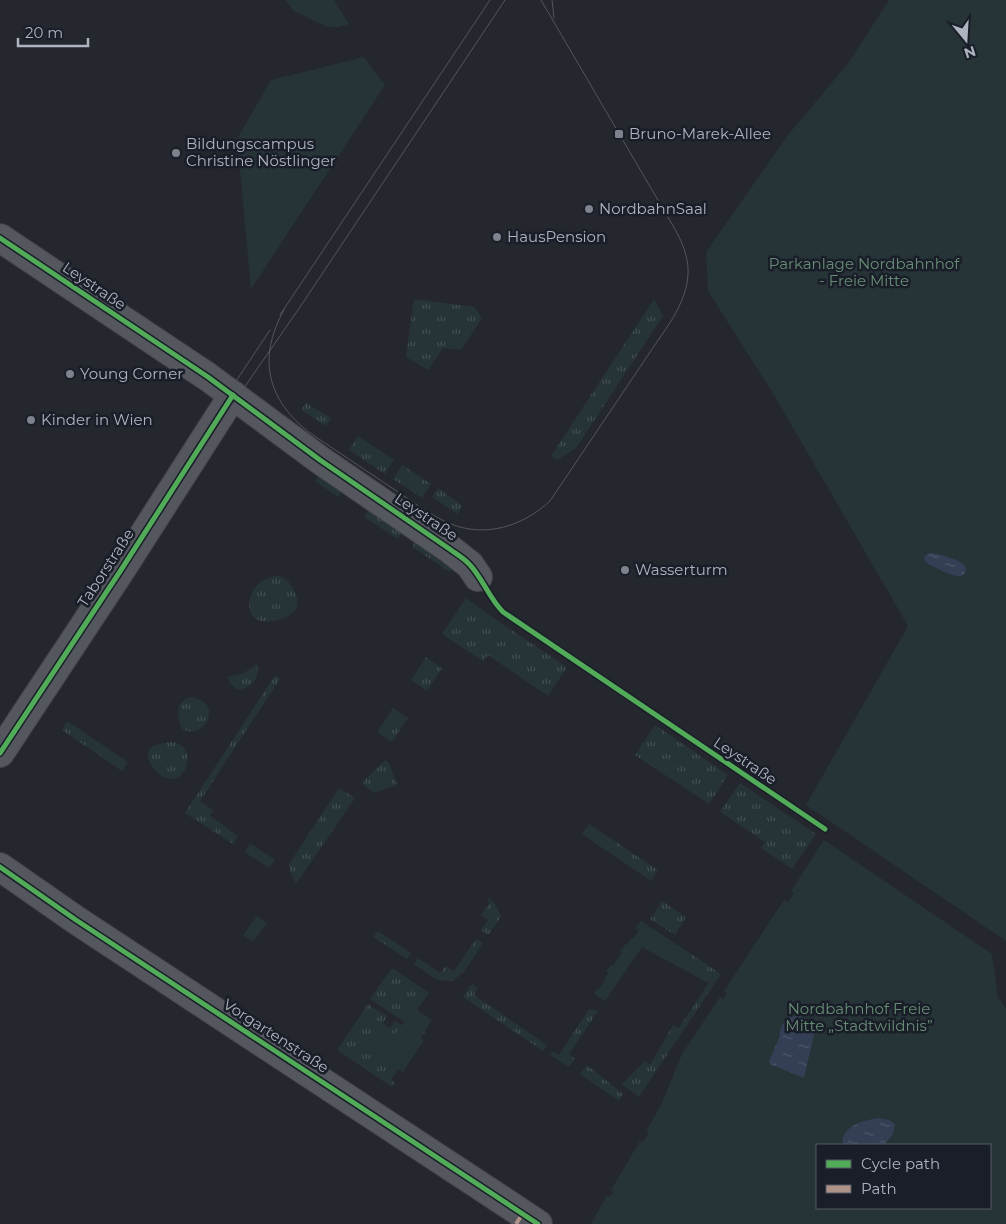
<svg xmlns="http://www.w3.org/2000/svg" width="1006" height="1224" font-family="Montserrat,sans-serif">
	<defs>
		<pattern id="grass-tufts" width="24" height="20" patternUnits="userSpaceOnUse" patternTransform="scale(1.25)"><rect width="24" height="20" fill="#263437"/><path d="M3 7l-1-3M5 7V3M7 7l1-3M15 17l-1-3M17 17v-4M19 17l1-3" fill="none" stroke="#434f52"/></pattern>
		<pattern id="water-ripples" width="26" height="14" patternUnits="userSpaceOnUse" patternTransform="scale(1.25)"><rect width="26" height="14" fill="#343e54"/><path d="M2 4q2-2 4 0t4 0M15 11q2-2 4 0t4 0" fill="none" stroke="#4f586b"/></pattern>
	</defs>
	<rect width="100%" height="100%" fill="#25272e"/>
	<!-- grass -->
	<g fill="url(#grass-tufts)">
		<polygon points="414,299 474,307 482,318 461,350 443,348 428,370 406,357"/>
		<polygon points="654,299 663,316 576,448 557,460 551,456"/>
		<polygon points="306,403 331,418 326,426 301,410"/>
		<polygon points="358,436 394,460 385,474 349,450"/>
		<polygon points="402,465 431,484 422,498 393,479"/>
		<polygon points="320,474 343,490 338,497 315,481"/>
		<polygon points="438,488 463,506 457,514 432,497"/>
		<polygon points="370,508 404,530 398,539 364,517"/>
		<polygon points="417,539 455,565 450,572 412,547"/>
		<path d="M279 576C290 579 300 596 297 608 293 614 286 618 278 620 236 632 243 576 279 576Z"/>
		<polygon points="466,598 498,621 567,667 548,696 488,655 483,661 442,634"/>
		<polygon points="426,657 442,668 427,691 411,680"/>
		<path d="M257 664C261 677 251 690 237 689L231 684 227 677 244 673Z"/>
		<polygon points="275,675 280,679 200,801 213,810 210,816 238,836 233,844 185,813"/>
		<path d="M191 697C227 703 202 744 181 728 177 715 175 701 191 697Z"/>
		<polygon points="393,708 408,718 392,742 377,732"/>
		<polygon points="67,721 128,762 122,771 62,730"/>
		<polygon points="655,725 728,775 709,804 635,755"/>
		<path d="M171 742C197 744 189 778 172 779 160 780 139 757 152 747 157 743 165 743 171 742Z"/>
		<polygon points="385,760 389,763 397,784 394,786 374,793 365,786 363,783 364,781"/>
		<polygon points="740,783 816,834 792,869 761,848 765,842 720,812"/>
		<polygon points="339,788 355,798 296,884 290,872 289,864"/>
		<polygon points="589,824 658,870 651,881 582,834"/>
		<polygon points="250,843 275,860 269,868 245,852"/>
		<polygon points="488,896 497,907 501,917 488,935 481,930 488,920 481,915 489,904"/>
		<polygon points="662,901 686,917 675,935 650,919"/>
		<polygon points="641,921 721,974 639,1097 622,1084 645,1061 650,1065 673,1025 679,1028 714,975 642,926 639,930 636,928"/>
		<polygon points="378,931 411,953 407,959 373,937"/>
		<polygon points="476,939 483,943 464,972 452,981 437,980 414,964 418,958 440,973 446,966 454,971"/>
		<polygon points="392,968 429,993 417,1010 414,1008 406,1019 426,1032 424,1035 370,999"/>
		<polygon points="472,984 478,988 474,995 547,1045 543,1051 463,997"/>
		<polygon points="368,1004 387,1016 383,1023 390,1028 395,1021 424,1040 403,1072 398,1069 391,1080 395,1083 392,1087 337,1050"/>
		<polygon points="589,1009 598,1011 569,1054 575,1059 569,1067 550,1055 553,1051 559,1055"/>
		<polygon points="587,1065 623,1094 619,1101 580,1074"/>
	</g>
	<!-- green -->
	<g fill="#263437" fill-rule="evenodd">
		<polygon points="285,0 334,0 349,24 339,27 327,27 294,11"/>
		<polygon points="889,0 1006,0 1006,941 806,805 908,626 774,395 708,291 706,252 788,135 849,62"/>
		<polygon points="364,57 385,85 251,289 237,139 271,80"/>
		<path d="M824 840 992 954 998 996 1006 1009V1224H591L607 1195 610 1197 614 1192 611 1190 640 1141 643 1142 649 1133 646 1131 661 1105 682 1054 720 997 723 999 727 993 724 991 784 900 788 902 794 893 791 891ZM817 1145H990V1208H817Z"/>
		<polygon points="257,916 267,923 253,942 243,935"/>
		<polygon points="642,926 714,975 708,983 642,947 605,1001 594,994 598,988 599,989 605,981 604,980 608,973 606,971 611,965 613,966 622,952 620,951 625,944 627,945 631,938 633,939"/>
		<polygon points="414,1008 432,1020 400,1070 385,1064 363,1050 377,1028 393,1037"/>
	</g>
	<!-- water -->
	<g fill="url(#water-ripples)">
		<path d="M929 553C937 553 959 559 964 565 965 566 966 568 966 569 965 573 965 574 961 576 954 578 935 567 928 564L925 561 924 557Z"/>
		<path d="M797 1015 805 1018 815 1028C813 1045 807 1061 804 1078L772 1065 769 1061 779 1038 781 1027 786 1019Z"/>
		<path d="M878 1118 889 1120 895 1124 893 1134 884 1145H844L842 1141C846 1124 863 1121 878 1118Z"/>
	</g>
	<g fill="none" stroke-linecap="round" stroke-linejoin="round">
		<defs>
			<g id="minor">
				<polyline points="0,238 208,377 320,460 451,550 470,565 478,577"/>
				<polyline points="0,753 121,570 233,395"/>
				<polyline points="0,867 76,920 538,1224"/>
			</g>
		</defs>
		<!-- minor casing -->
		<use href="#minor" stroke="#404248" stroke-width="30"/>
		<!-- minor -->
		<use href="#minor" stroke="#54575d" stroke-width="28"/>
		<!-- tram -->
		<g stroke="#53565a" stroke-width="1">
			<polyline points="552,0 554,18"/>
			<path d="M284 310C257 358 267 400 310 433 336 451 363 468 389 486 409 499 429 515 451 524 486 538 523 526 550 501L673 318C691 286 694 264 676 231L541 0"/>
			<polyline points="280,315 490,0"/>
			<polyline points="0,736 270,330"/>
			<polyline points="0,756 248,382 298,310 505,0"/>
		</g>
		<!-- quiet -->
		<polyline stroke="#af9288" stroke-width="4" stroke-dasharray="8 4" stroke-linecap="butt" points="516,1224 523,1213"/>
		<defs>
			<g id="cycleway">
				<path d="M0 238 208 377 320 460 451 550C458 555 465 559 470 565 483 579 489 598 503 612L825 829"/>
				<polyline points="0,753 121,570 233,395"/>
				<polyline points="0,867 76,920 538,1224"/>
			</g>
		</defs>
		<!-- cycleway casing -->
		<use href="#cycleway" stroke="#191e28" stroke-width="8"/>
		<!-- cycleway -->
		<use href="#cycleway" stroke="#51ab58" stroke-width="5"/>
	</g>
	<!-- markers -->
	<g fill="#7e828d" stroke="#191e28" stroke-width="2">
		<rect x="614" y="129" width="10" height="10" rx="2.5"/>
		<circle cx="176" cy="153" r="5"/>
		<circle cx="589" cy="209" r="5"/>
		<circle cx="497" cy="237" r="5"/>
		<circle cx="70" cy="374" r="5"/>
		<circle cx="31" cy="420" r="5"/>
		<circle cx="625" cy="570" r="5"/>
	</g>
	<g text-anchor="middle" stroke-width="5" stroke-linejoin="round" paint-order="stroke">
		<!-- poi labels -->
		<g font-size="15" fill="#aeb3c0" stroke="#191e28" text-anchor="start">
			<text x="629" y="139">Bruno-Marek-Allee</text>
			<text x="186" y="149">Bildungscampus<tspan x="186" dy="17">Christine Nöstlinger</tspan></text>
			<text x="599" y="214">NordbahnSaal</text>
			<text x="507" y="242">HausPension</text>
			<text x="80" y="379">Young Corner</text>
			<text x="41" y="425">Kinder in Wien</text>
			<text x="635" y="575">Wasserturm</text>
		</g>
		<!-- park labels -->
		<g font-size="15" fill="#688e75" stroke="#191e28">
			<text x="864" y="269">Parkanlage Nordbahnhof<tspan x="864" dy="17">- Freie Mitte</tspan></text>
			<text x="859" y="1014">Nordbahnhof Freie<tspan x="859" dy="17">Mitte „Stadtwildnis”</tspan></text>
		</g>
		<!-- street labels -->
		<g font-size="15" fill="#aeb3c0" stroke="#191e28">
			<text transform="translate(94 286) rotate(34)" y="5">Leystraße</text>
			<text transform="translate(426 517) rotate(34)" y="5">Leystraße</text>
			<text transform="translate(106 568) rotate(-57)" y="5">Taborstraße</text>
			<text transform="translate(745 761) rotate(34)" y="5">Leystraße</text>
			<text transform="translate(276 1036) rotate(33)" y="5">Vorgartenstraße</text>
		</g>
	</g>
	<!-- legend -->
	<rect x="816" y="1144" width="175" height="65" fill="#191e28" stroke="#555a65"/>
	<rect x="826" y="1160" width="25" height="8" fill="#51ab58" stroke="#555a65"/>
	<text x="861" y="1169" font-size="15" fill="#aeb3c0">Cycle path</text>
	<rect x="826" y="1185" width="25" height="8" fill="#af9288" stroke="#555a65"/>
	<text x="861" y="1194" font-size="15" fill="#aeb3c0">Path</text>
	<!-- north arrow -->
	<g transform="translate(966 40) rotate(162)" stroke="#191e28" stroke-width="4" paint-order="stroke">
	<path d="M0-4L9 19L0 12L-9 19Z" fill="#aeb3c0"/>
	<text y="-8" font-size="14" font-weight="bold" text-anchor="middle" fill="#aeb3c0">N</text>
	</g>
	<!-- scale -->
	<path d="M18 38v8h70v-8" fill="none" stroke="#aeb3c0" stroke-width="2.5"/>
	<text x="25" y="38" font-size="15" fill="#aeb3c0" stroke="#191e28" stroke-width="4" paint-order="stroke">20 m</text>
</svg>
